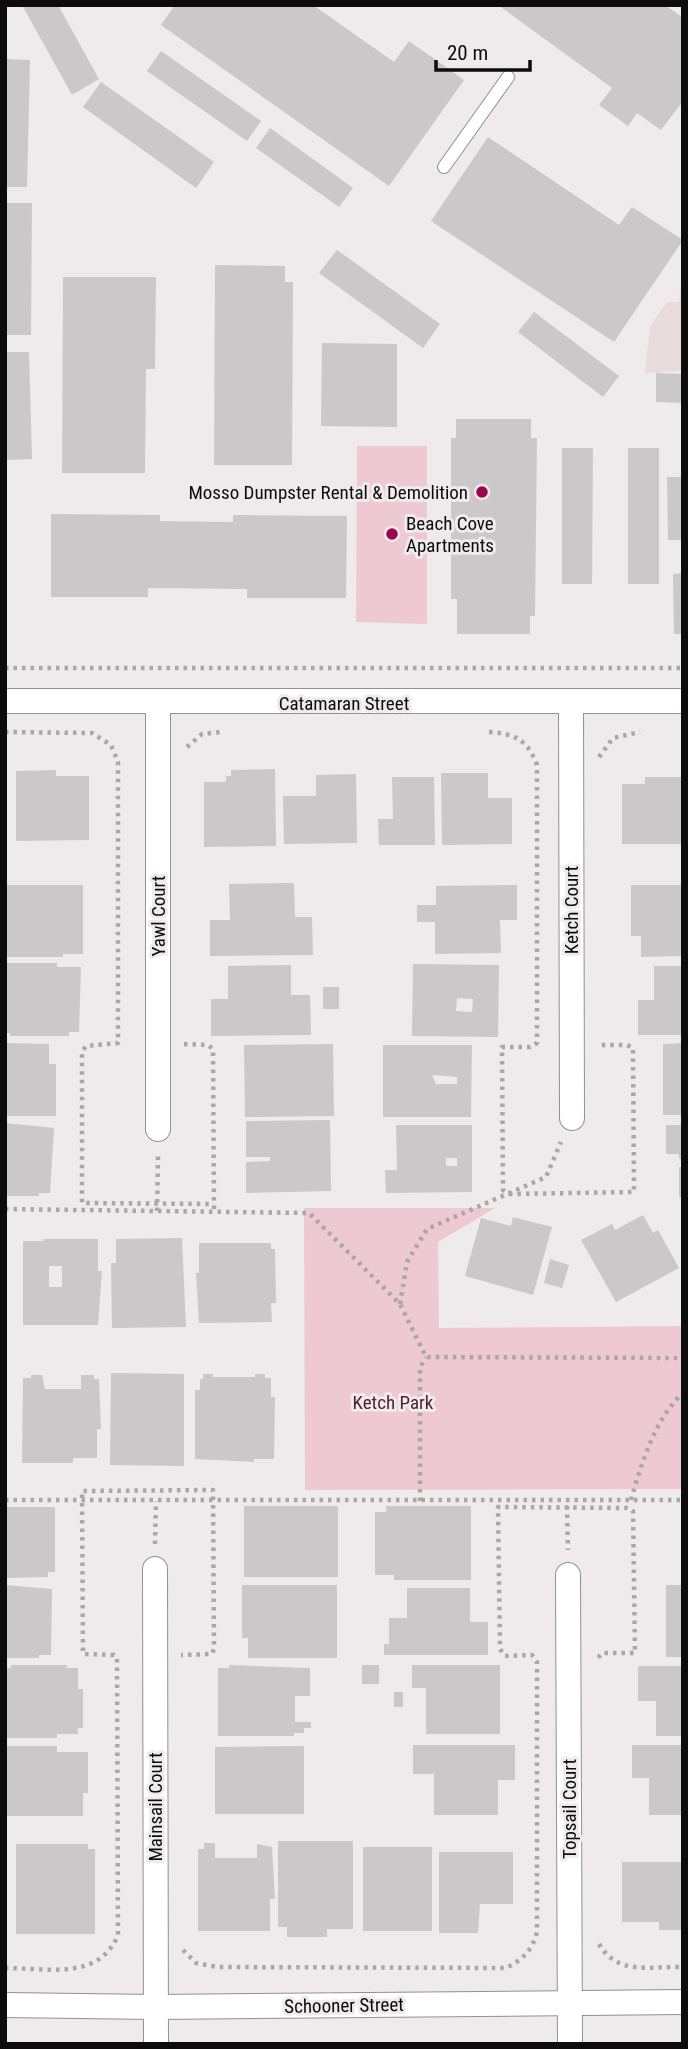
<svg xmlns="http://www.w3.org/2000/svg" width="688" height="2049" font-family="'Roboto Condensed',sans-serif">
	<rect width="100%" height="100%" fill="#efeaeb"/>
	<!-- built -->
	<polygon fill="#e8dbdd" points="683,261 683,371 645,373 650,326 667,302 679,302"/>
	<!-- green -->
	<g fill="#eec9d1">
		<polygon points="357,446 427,446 427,624 356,622"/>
		<polygon points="304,1208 495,1208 438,1242 439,1328 683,1326 683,1489 305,1490"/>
	</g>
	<!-- building -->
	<g fill="#ccc7c8" fill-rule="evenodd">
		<polygon points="22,5 58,5 99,79 72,95"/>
		<polygon points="175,5 313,5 394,62 409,41 464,80 389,186 161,25"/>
		<polygon points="498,5 665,5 683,18 683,101 661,130 637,113 628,126 599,105 612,88"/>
		<polygon points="161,51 261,121 247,141 147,71"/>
		<polygon points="6,59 30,60 27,187 5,187"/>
		<polygon points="101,82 214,162 196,188 83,107"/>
		<polygon points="270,128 353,188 339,207 256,148"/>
		<polygon points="488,137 619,225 632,207 683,240 614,342 431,221"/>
		<polygon points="5,203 32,203 31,335 5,335"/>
		<polygon points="337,250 440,324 423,348 319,273"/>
		<polygon points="215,265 285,266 285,282 293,282 292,465 214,465"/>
		<polygon points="63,277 156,277 155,369 146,369 145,473 62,473"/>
		<polygon points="534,312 619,376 603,397 518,332"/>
		<polygon points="322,343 397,344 397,427 321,426"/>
		<polygon points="5,352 29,352 32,459 5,460"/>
		<polygon points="656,373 683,374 683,403 656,402"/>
		<polygon points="456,419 531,419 531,438 537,438 535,616 530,616 530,634 457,634 457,599 451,599 451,438 456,438"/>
		<polygon points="562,448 593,448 592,584 562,584"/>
		<rect x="628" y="448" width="31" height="136"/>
		<polygon points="667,477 683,477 683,540 668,540"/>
		<polygon points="51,514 160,515 160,521 233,522 233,515 347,516 346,598 247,598 247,589 148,588 148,597 51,597"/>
		<polygon points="683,573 683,634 674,634 673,574"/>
		<polygon points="275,769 276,846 204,847 204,782 226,782 226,776 231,776 231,770"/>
		<polygon points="56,770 56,776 89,776 89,840 16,841 16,771"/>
		<polygon points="441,773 488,773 488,798 512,798 512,844 442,845"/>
		<polygon points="356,774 357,843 284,844 283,796 316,796 316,775"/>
		<polygon points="392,777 434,777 435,845 379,845 378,819 393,819"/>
		<polygon points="645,777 683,777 683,844 622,844 622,784 645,784"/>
		<polygon points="294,883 295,917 312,917 313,955 210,956 210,920 230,920 229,884"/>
		<polygon points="5,885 83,885 83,954 63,954 63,957 8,957 5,954"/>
		<polygon points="517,885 517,920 500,920 501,953 435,954 435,922 417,922 417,905 436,905 436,886"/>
		<polygon points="631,885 683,885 683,956 641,957 641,936 631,936"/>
		<polygon points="5,963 57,963 57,967 81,967 79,1032 69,1032 69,1036 10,1036 10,1033 5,1033"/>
		<path d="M413 964 499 965 498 1037 412 1036ZM457 998 473 999 472 1012 456 1011Z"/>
		<polygon points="291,965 291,995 310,995 311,1035 211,1036 211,999 228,999 228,966"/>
		<polygon points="654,966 683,966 683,1035 638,1035 638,1000 654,1000"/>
		<rect x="323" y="987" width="16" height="22"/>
		<polygon points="5,1043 49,1044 49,1064 56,1064 56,1116 5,1116"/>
		<polygon points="683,1043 683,1115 663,1115 663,1044"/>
		<polygon points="333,1044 334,1116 245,1117 244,1045"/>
		<path d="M383 1045H472L471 1117H383ZM432 1075 457 1077V1084H436Z"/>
		<polygon points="330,1120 331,1191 246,1193 246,1162 270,1161 270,1157 246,1157 246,1121"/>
		<polygon points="5,1123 54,1128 50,1193 39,1193 39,1196 5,1196"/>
		<path d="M396 1125H472V1192L386 1193 385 1170H397ZM446 1158H457V1166H446Z"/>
		<polygon points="666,1125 683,1125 683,1159 679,1159 679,1154 666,1154"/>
		<rect x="679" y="1167" width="4" height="30"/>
		<polygon points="643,1215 653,1233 658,1230 679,1268 616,1302 581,1240 612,1224 615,1230"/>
		<polygon points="513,1217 552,1227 533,1295 465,1276 481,1218 511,1226"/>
		<polygon points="182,1238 186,1327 112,1328 111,1263 116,1263 116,1239"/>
		<path d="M43 1239H98V1271H102L98 1325H23V1241H43ZM49 1266H62V1287H49Z"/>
		<polygon points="199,1243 271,1243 271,1249 275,1249 276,1303 271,1303 272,1322 199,1323 196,1273 199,1273"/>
		<polygon points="550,1259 569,1265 562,1288 544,1283"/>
		<polygon points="111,1373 184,1374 184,1466 110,1465"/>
		<polygon points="203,1374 213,1374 213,1377 255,1377 255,1374 265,1374 265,1378 271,1378 271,1397 275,1397 274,1459 254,1459 254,1462 195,1459 195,1390 200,1390 200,1379 203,1379"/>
		<polygon points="31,1375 42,1375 45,1389 81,1389 81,1375 94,1375 94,1379 99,1379 101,1429 97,1429 97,1458 73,1458 73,1463 22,1463 23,1378 31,1378"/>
		<rect x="244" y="1506" width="94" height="71"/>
		<polygon points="386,1506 471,1506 471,1580 394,1580 394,1575 375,1575 375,1512 386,1512"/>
		<polygon points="5,1507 55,1507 55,1572 48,1572 48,1577 5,1578"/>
		<polygon points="5,1585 52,1589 51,1655 39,1655 39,1658 5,1658"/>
		<polygon points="242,1585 337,1585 337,1658 248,1658 248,1638 242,1638"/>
		<rect x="666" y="1585" width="17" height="72"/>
		<polygon points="407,1588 470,1588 470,1622 488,1622 488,1655 384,1655 384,1644 389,1644 389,1618 407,1618"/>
		<polygon points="11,1665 67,1665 67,1668 78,1668 78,1689 83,1689 83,1728 78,1728 78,1734 57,1734 57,1738 5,1738 5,1668 11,1668"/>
		<polygon points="229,1665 310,1668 310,1696 295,1696 295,1722 311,1722 311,1728 304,1728 304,1733 294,1733 294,1736 218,1736 218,1668 229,1668"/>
		<rect x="362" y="1665" width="17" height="19"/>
		<polygon points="412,1665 500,1665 500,1734 426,1734 426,1688 412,1688"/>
		<polygon points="638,1666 683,1666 683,1736 656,1736 656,1701 638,1701"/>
		<rect x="394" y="1692" width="9" height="15"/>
		<polygon points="413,1745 515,1745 515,1780 498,1780 498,1815 434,1815 434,1774 413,1774"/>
		<polygon points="632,1745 683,1745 683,1815 649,1815 649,1778 632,1778"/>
		<polygon points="5,1746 57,1746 57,1752 88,1752 88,1793 83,1793 83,1816 5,1816"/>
		<polygon points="304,1746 304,1814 215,1814 215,1747"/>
		<polygon points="278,1841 353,1841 353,1929 327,1929 327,1937 287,1937 287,1927 278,1927"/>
		<polygon points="204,1843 215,1843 215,1858 257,1858 257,1844 272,1847 275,1899 270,1899 270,1931 198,1931 198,1849 204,1849"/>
		<polygon points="16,1844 88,1844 88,1849 95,1849 95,1934 16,1934"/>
		<rect x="363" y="1847" width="69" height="84"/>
		<polygon points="439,1852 513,1852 513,1904 480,1904 478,1933 439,1933"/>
		<polygon points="622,1862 683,1862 683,1930 659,1930 659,1922 622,1922"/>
	</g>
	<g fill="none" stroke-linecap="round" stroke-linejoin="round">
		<defs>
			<polyline id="service" points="444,167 508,77"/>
			<g id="minor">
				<polyline points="5,701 683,701"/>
				<polyline points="571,702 572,1118"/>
				<polyline points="158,703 158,1129"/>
				<polyline points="155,1569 156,2044"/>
				<polyline points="568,1575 570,2044"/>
				<polyline points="5,2005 155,2007 683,2002"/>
			</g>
		</defs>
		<!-- service casing -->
		<use href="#service" stroke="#949091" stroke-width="14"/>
		<!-- minor casing -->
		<use href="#minor" stroke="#949091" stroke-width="26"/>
		<!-- path -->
		<g stroke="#aba7a7" stroke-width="4.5" stroke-dasharray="3.5 5" stroke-linecap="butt">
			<polyline points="5,668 683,668"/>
			<polyline points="5,732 92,733 111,745 118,762 118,1043 86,1046 82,1052 82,1203 214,1204"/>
			<path d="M489 732C515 734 527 739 537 765V1043L530 1047H502L503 1190 510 1194 634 1192 633 1048 627 1045H600"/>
			<polyline points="187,747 202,734 221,732"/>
			<polyline points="599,757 613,738 640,732"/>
			<polyline points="184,1044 208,1045 213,1049 214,1211"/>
			<polyline points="5,1209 309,1213 400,1304 426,1357 683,1358"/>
			<polyline points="157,1211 158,1156"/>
			<polyline points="400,1304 407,1262 427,1229 546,1177 561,1142"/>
			<polyline points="5,1500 683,1500"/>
			<path d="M631 1500C641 1465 655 1418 683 1393"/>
			<polyline points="420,1501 420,1367 426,1357"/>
			<polyline points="567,1506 568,1550"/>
			<polyline points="155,1544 156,1501"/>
			<path d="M599 1944C618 1976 649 1966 683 1967"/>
			<path d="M183 1950 196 1963 217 1967 506 1968C524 1959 532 1950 537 1932V1662L532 1655 505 1656 500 1649 498 1507 627 1508 633 1511 635 1653H602L597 1659"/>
			<path d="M5 1968C48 1968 99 1981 118 1935L117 1659 114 1655 83 1654 82 1491 213 1490 214 1649 212 1654 181 1655"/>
		</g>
		<!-- service -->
		<use href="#service" stroke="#fff" stroke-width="12"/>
		<!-- minor -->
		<use href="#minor" stroke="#fff" stroke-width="24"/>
	</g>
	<!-- markers -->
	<g fill="#9e044b" stroke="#efeaeb" stroke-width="2.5">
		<circle cx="482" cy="492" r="7"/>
		<circle cx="392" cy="534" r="7"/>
	</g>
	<g text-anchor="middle" stroke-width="6" stroke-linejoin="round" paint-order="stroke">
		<!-- poi labels -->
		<g font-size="19" fill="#0d0c0c" stroke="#efeaeb" text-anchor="end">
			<text x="468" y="499">Mosso Dumpster Rental &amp; Demolition</text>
			<text x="406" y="530" text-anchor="start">Beach Cove<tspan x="406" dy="22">Apartments</tspan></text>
		</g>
		<!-- street labels -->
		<g font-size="19" fill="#0d0c0c" stroke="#efeaeb">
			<text x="344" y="710">Catamaran Street</text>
			<text transform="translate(571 910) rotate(-90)" y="7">Ketch Court</text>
			<text transform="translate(158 916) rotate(-90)" y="7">Yawl Court</text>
			<text transform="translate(155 1807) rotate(-90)" y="7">Mainsail Court</text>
			<text transform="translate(569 1809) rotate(-90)" y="7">Topsail Court</text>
			<text transform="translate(344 2005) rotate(-1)" y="7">Schooner Street</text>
		</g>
		<!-- park labels -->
		<g font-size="19" fill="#521d2e" stroke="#efeaeb">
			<text x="393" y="1409">Ketch Park</text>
		</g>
	</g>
	<!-- border -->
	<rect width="688" height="2049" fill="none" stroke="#0d0c0c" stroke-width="14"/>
	<!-- scale -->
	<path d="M436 60v10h94v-10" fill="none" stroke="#0d0c0c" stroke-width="3.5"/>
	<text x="447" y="60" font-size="21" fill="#0d0c0c" stroke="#efeaeb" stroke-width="5" paint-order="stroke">20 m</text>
</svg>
